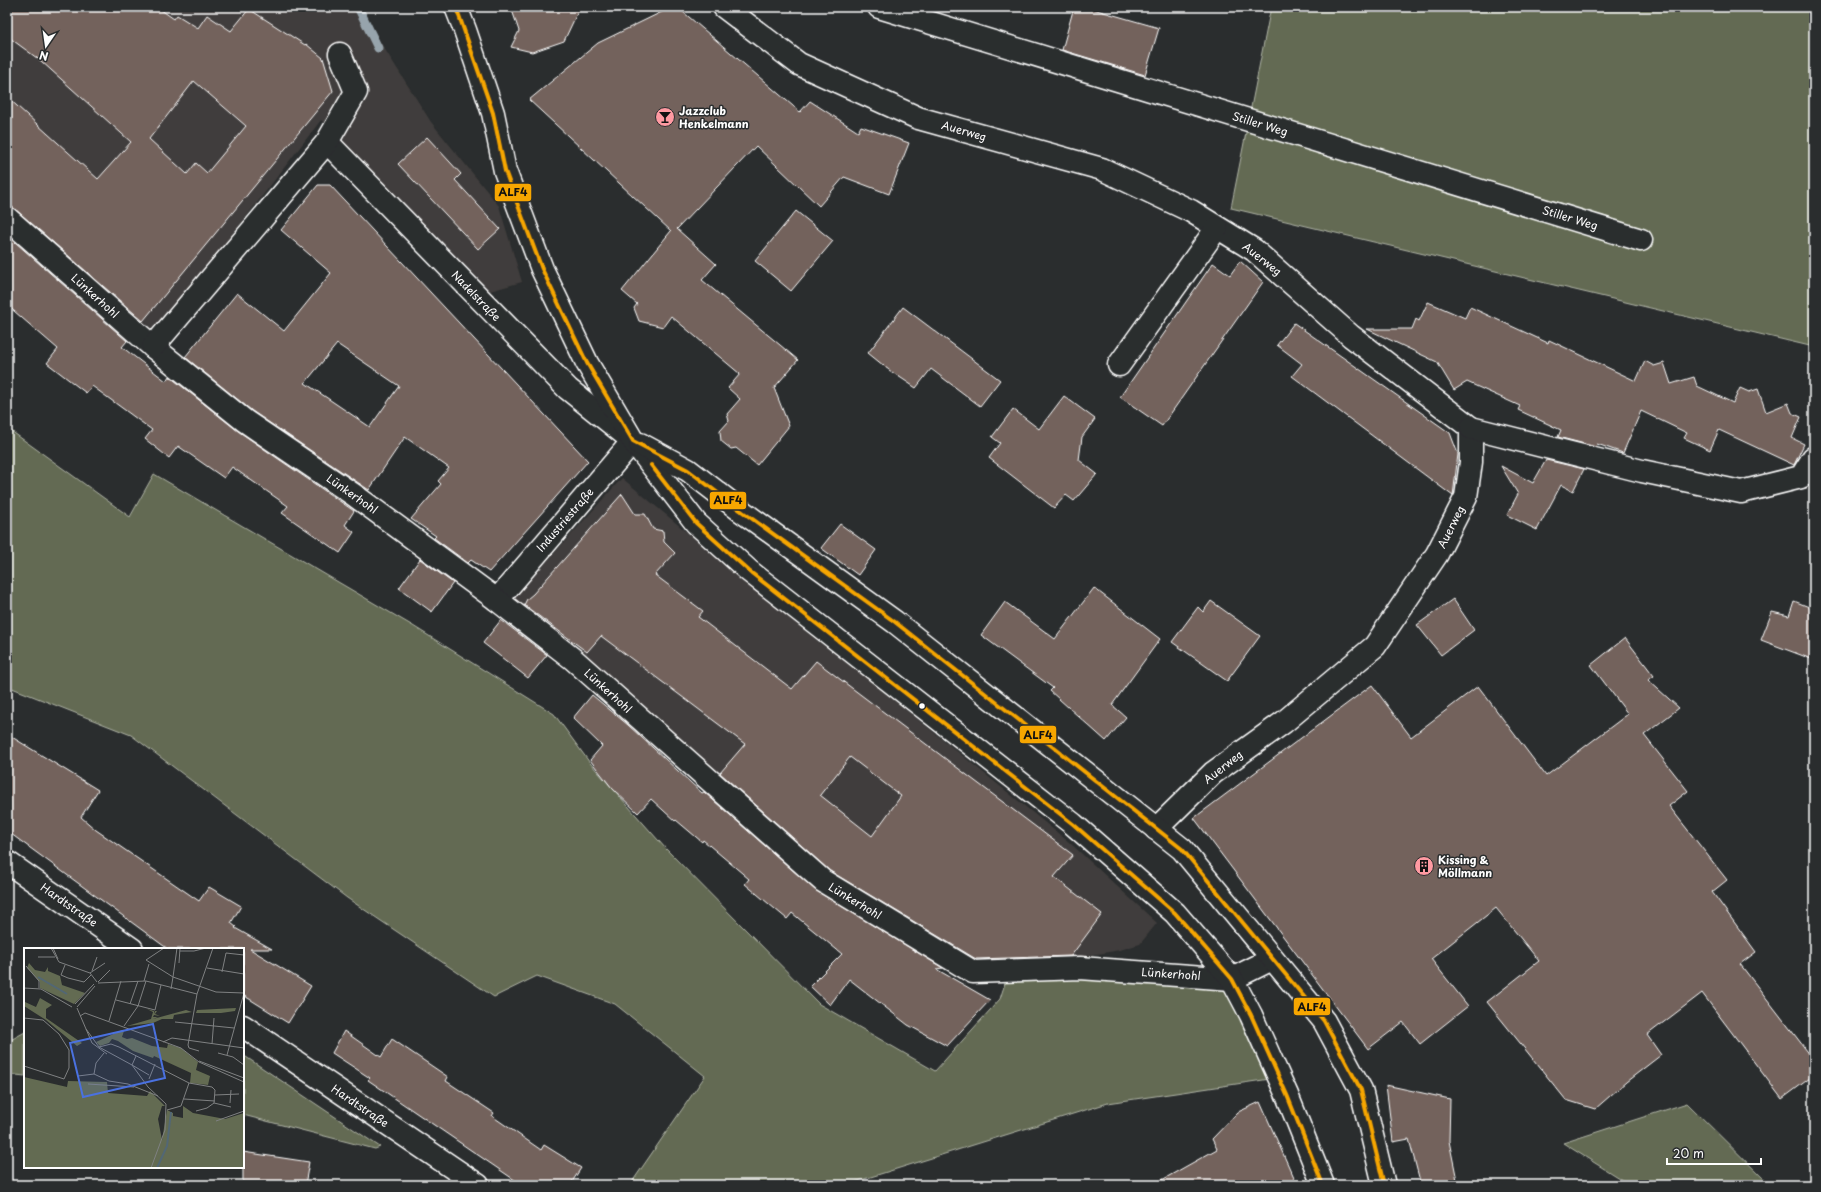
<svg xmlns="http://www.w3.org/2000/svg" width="1821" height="1192" font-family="'Playpen Sans',sans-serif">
	<rect width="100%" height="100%" fill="#2a2d2e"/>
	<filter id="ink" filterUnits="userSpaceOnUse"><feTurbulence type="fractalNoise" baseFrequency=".025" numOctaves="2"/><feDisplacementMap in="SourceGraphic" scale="8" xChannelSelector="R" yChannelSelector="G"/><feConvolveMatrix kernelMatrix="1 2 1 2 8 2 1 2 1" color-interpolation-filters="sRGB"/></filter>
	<g filter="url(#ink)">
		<!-- built -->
		<g fill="#403d3c">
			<polygon points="7,7 358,7 431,122 499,206 522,282 490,291 321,120 151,340 7,213"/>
			<polygon points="622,478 814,638 862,674 1070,843 1157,923 1140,944 1120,950 1069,959 1000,964 863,893 717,776 513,599"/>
		</g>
		<!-- green -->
		<g fill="#636b52" stroke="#b1b5a8">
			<polygon points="1271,7 1814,7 1814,347 1231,208"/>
			<polygon points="7,428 130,517 154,474 413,626 554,714 590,763 666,849 819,1004 935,1071 1000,999 1007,977 1081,975 1221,983 1237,1010 1270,1079 1108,1103 845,1185 630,1185 705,1076 615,1004 537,976 494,997 347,898 131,735 7,686"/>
			<polygon points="25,1032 25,1076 7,1074 7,1042"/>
			<polygon points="243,1055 380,1147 375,1149 243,1115"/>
			<polygon points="1687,1103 1770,1185 1630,1185 1563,1143"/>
		</g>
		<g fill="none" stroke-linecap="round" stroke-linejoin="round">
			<!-- stream -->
			<polyline stroke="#97a4ac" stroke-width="9" points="358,7 378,48"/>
		</g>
		<!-- building -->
		<g fill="#73625c" stroke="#fff" fill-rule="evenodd">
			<path d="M7 7H157L174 19 177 15 198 28 207 15 231 31 249 9 305 45 306 44 323 58 333 91 143 321 15 209 7 206V97L98 179 131 142 41 61 7 36ZM194 81 246 126 207 173 196 163 187 174 149 139Z"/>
			<polygon points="511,7 580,7 564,41 532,52 511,47 519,31"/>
			<polygon points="672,7 677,7 689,17 800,112 810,101 858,132 861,126 909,143 889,194 844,177 819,206 756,146 677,229 716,264 702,280 798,360 774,388 789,426 757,465 736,448 731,449 721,441 720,431 729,421 727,414 740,399 728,388 740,374 671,316 663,327 639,321 634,308 637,304 622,291 671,231 529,100 598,43"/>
			<polygon points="1074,7 1086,7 1159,28 1145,75 1062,50"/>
			<polygon points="427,137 461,174 455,180 500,229 478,249 398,164"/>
			<path d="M318 185H330L588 461 489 572 471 560 468 563 434 538 436 536 411 519 441 484 438 481 449 468 405 437 369 490 252 411 185 357 237 293 284 331 331 273 281 230ZM337 344 399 386 370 427 305 383Z"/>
			<polygon points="796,211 833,241 791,291 755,261"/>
			<polygon points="7,235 127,341 122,347 166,381 169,376 238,431 354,511 345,525 354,532 340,553 282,513 288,506 232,467 224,478 178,446 169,458 145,439 152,430 92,386 86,393 47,363 58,349 7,305"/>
			<polygon points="1240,261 1263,282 1162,426 1120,397 1213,263 1230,275"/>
			<polygon points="1428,302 1465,318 1470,307 1548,343 1549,340 1636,381 1645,361 1654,366 1664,363 1671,384 1694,377 1697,386 1733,403 1740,388 1749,392 1758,389 1766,412 1788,403 1792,413 1801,417 1792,438 1804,444 1794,465 1719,430 1710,450 1684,438 1687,433 1641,411 1623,453 1597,444 1596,447 1558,437 1561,430 1518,410 1520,406 1467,382 1454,390 1437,362 1367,329 1412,329 1416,319 1419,321"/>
			<polygon points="903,307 1000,380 980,406 931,369 916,388 889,370 868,353"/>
			<polygon points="1294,323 1450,433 1458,454 1453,496 1292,376 1302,364 1277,345"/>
			<polygon points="1064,396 1095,419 1082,437 1079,460 1097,474 1074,501 1066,495 1054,508 989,458 1000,443 992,437 1013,409 1039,429"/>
			<polygon points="1546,460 1584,469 1573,491 1561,485 1537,530 1507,515 1518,494 1501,466 1533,483"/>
			<path d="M622 494 635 514H645L653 529 663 531 664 542 675 553 655 575 703 611 698 617 792 689 816 661 1073 855 1054 877 1102 914 1071 956 976 959 830 871 720 773 745 744 601 636 587 652 524 605 527 599 533 594ZM850 757 901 796 872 836 820 795Z"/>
			<polygon points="840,524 876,550 858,575 821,548"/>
			<polygon points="420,559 453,583 432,612 399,588"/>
			<polygon points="1094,588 1160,639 1112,705 1126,717 1106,741 1050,691 1053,688 981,635 1005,602 1055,639"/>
			<polygon points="1453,599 1474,630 1441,655 1417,625"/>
			<polygon points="1211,601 1260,636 1227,681 1172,642 1198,607 1203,612"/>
			<polygon points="1794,601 1814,609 1814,660 1761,640 1772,612 1789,616"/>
			<polygon points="501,620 547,655 528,678 483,643"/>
			<polygon points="1625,638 1654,676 1648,680 1679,708 1644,735 1688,791 1669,806 1727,880 1712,892 1756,952 1740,964 1814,1060 1814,1075 1782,1099 1702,993 1647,1035 1661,1055 1626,1082 1595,1109 1566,1100 1487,1002 1539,961 1496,908 1431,959 1468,1006 1420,1044 1403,1022 1368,1049 1194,818 1372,685 1411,737 1478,686 1546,776 1628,714 1591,665"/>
			<polygon points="592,695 628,725 702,793 704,792 815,890 943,968 936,969 990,1000 947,1046 908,1025 849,979 830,1005 810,986 842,954 792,913 787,919 745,884 749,879 703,840 702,842 676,820 675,821 651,799 638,813 612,788 590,760 602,746 573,718"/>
			<polygon points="7,734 98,790 81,817 96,830 199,901 209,887 241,906 231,923 236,927 235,928 272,949 250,949 311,986 288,1023 243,995 243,949 168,949 7,831"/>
			<polygon points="344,1031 381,1057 392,1039 448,1077 446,1081 494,1113 492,1116 541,1150 544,1145 581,1168 570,1185 522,1185 368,1080 370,1078 332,1053"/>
			<polygon points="1386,1085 1450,1099 1449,1141 1458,1185 1421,1185 1409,1139 1393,1142"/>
			<polygon points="1260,1102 1297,1185 1153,1185 1217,1149 1212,1139 1238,1112"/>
			<polygon points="243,1152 309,1162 305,1185 243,1185"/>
		</g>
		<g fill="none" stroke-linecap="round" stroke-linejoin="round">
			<defs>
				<g id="minor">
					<polyline points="724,7 799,64 918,118 1102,169 1191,211 1254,250 1351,336 1471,428 1471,462 1466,497 1437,554 1375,646 1284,722 1213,773 1156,829"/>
					<polyline points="879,7 1641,240"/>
					<polyline points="327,142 568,389 633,441 497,600"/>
					<polyline points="7,218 153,347 245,421 354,495 497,600 573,659 823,881 973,972 1080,968 1232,979 1272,959"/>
					<polyline points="153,347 327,142 356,92 340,54"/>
					<polyline points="1119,365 1217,228"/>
					<polyline points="1471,428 1642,471 1741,492 1801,477 1813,458"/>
					<polyline points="7,862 132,949"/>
					<polyline points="243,1026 478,1185"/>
				</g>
				<g id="secondary">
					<polyline points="456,7 465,30 493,113 505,171 542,269 587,363 633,441 696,523 749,571 1073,824 1175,913 1232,979 1251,1015 1287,1095 1323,1185"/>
					<polyline points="640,444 688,470 740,510 895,622 1182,849 1324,1021 1361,1090 1384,1185"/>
				</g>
			</defs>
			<!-- minor casing -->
			<use href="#minor" stroke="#fff" stroke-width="25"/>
			<!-- secondary casing -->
			<use href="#secondary" stroke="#fff" stroke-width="25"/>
			<!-- minor -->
			<use href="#minor" stroke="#2a2d2e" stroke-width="22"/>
			<!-- secondary -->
			<use href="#secondary" stroke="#2a2d2e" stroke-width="22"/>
			<defs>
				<g id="bus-1">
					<polyline points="456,7 493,113 505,171 542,269 587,363 633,441 688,470 740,510 895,622 1182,849 1324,1021 1361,1090 1384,1185"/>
					<polyline points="651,465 696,523 749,571 1073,824 1175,913 1232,979 1251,1015 1287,1095 1323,1185"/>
				</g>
			</defs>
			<!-- bus-1 casing -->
			<use href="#bus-1" stroke="#2a2d2e" stroke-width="7"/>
			<!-- bus-1 -->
			<use href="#bus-1" stroke="#f7a600" stroke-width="4"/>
		</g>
	</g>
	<!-- icons -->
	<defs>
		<symbol id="bar-disc" viewBox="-11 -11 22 22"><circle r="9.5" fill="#ff9aa2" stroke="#2a2d2e"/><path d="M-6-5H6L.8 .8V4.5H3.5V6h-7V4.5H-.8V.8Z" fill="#111"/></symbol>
		<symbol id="building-disc" viewBox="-11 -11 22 22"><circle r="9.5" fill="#ff9aa2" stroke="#2a2d2e"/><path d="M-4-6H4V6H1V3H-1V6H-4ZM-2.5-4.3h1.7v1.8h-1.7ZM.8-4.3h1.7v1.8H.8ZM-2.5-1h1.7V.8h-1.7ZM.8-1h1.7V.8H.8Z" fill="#111"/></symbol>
	</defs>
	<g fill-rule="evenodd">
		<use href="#bar-disc" x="654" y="106" width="22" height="22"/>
		<use href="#building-disc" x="1413" y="855" width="22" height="22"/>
	</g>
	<!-- markers -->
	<circle fill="#fff" stroke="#2a2d2e" stroke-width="1.5" cx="922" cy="706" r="3.5"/>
	<g text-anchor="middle" stroke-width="3" stroke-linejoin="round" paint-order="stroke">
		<!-- poi labels -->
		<g font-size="11" font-weight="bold" fill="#fff" stroke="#2a2d2e" text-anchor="start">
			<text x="679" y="115">Jazzclub<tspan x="679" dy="13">Henkelmann</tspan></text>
			<text x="1438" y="864">Kissing &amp;<tspan x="1438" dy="13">Möllmann</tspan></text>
		</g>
		<!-- street labels -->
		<g font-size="11" fill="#fff" stroke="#2a2d2e">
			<text transform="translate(1260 124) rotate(17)" y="4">Stiller Weg</text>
			<text transform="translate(964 131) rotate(16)" y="4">Auerweg</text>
			<text transform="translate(1570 218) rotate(17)" y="4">Stiller Weg</text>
			<text transform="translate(1262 259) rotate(38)" y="4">Auerweg</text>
			<text transform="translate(95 296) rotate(42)" y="4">Lünkerhohl</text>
			<text transform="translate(476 296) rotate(46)" y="4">Nadelstraße</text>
			<text transform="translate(352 494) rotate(35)" y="4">Lünkerhohl</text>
			<text transform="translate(565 520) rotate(-49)" y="4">Industriestraße</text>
			<text transform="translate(1451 527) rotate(-63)" y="4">Auerweg</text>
			<text transform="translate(608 691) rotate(42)" y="4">Lünkerhohl</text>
			<text transform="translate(1223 767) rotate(-38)" y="4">Auerweg</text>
			<text transform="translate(855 901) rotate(31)" y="4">Lünkerhohl</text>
			<text transform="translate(69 905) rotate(35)" y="4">Hardtstraße</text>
			<text transform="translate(1171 974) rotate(4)" y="4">Lünkerhohl</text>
			<text transform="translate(360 1106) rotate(34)" y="4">Hardtstraße</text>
		</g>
	</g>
	<!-- overview -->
	<g transform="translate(24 948)">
		<rect width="220" height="220" fill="#2a2d2e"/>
		<path d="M5 15 11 22 21 24 24 19V23L36 28 38 37 61 45 50 56 16 40V34L3 20ZM16 50 28 57 22 61V70L58 95 53 98 22 72 0 58 1 54 12 59ZM212 60 211 63 197 65H172L173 62ZM123 61 130 63V66L131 63H133L131 66 136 68 130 67 129 69H134L129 71 162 62 168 64 150 67 149 71H138L129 75 103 78 127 71 129 64ZM98 82 100 83 98 89 103 91 108 90 128 98 143 100 144 96 157 100 174 114 172 122 186 128 184 137 166 135 167 125 130 108 129 110 109 103 94 93 88 91 85 95 76 98 72 94ZM0 129 43 139 44 133 83 134 84 145 123 148 126 143 141 158H138L134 171 138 192 143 162 149 165V168L159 170V158L169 165 201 171 220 165V220H0Z" fill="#636b52"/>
		<path fill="none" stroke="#526775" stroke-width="2" d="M14 29 43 46M133 220 143 198 147 164"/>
		<path fill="none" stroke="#7f8182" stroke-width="1" d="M27 0 35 14 66 25 73 34M29 0 34 11M140 0 122 12 149 29 147 41M153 0 149 29 192 44 220 45M156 3H170L182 0M14 9H31M155 15 156 0M41 17 37 27 44 30 60 34 67 27M2 18 15 33V40M183 20 220 26M68 23 73 9M198 24 202 5 220 7M66 25 81 15M120 33 125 16M74 34 86 22M74 35 122 33 173 46M0 40 17 41 48 59M92 52 131 62 137 37M51 56 70 36M106 56 114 33M53 59 71 38M53 60 68 95 83 106M56 68 61 65 157 100 175 114 220 134M0 70 19 72 35 86 45 102V120L40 131 0 118M85 73 97 33M151 74 210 80M100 78 114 58 122 33M62 81 75 99 108 117 124 139 142 156 141 182 127 220M139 94 148 90 220 100M188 96 190 70M75 99 87 96 95 99 165 135 188 139 191 142 190 155 183 160 172 163M175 103 165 100 164 97 173 46 189 0M80 105 72 115 70 126 85 133 104 136 134 148M194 105 209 109 220 117M203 107 220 45M112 108 108 117 125 127M175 113 220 130M54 128 70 126M125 131 131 116M64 136 110 139M191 147 215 146M160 151 191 153M190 155 207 159M206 155 207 142M143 162 157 158 165 135M192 173 220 163"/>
		<path fill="#4a71e0" fill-opacity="0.15" stroke="#4a71e0" stroke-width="2" d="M129 76 141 130 59 149 46 95Z"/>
		<rect width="220" height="220" fill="none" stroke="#fff" stroke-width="2"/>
	</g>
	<g stroke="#2a2d2e" stroke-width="1.5">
		<rect x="494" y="183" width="38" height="19" rx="4" fill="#f7a600"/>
		<rect x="709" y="491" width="38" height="19" rx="4" fill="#f7a600"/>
		<rect x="1019" y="725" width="38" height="19" rx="4" fill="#f7a600"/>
		<rect x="1293" y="997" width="38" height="19" rx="4" fill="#f7a600"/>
	</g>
	<g font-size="11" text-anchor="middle" font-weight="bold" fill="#111">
		<text x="513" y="196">ALF4</text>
		<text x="728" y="504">ALF4</text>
		<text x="1038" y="739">ALF4</text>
		<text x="1312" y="1011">ALF4</text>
	</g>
	<!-- margin -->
	<rect width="1821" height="1192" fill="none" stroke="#2a2d2e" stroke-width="24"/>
	<rect x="12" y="12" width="1797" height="1168" fill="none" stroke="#fff" stroke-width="1.5" filter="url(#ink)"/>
	<!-- north arrow -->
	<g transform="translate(46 46) rotate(193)" stroke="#2a2d2e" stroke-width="3" paint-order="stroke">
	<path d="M0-3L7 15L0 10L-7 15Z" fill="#ffffff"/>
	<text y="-6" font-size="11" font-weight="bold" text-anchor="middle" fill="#ffffff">N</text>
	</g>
	<!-- scale -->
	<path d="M1667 1158v6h94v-6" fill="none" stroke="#ffffff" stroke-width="2"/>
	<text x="1673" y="1158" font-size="12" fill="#ffffff" stroke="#2a2d2e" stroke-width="3" paint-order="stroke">20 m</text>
</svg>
